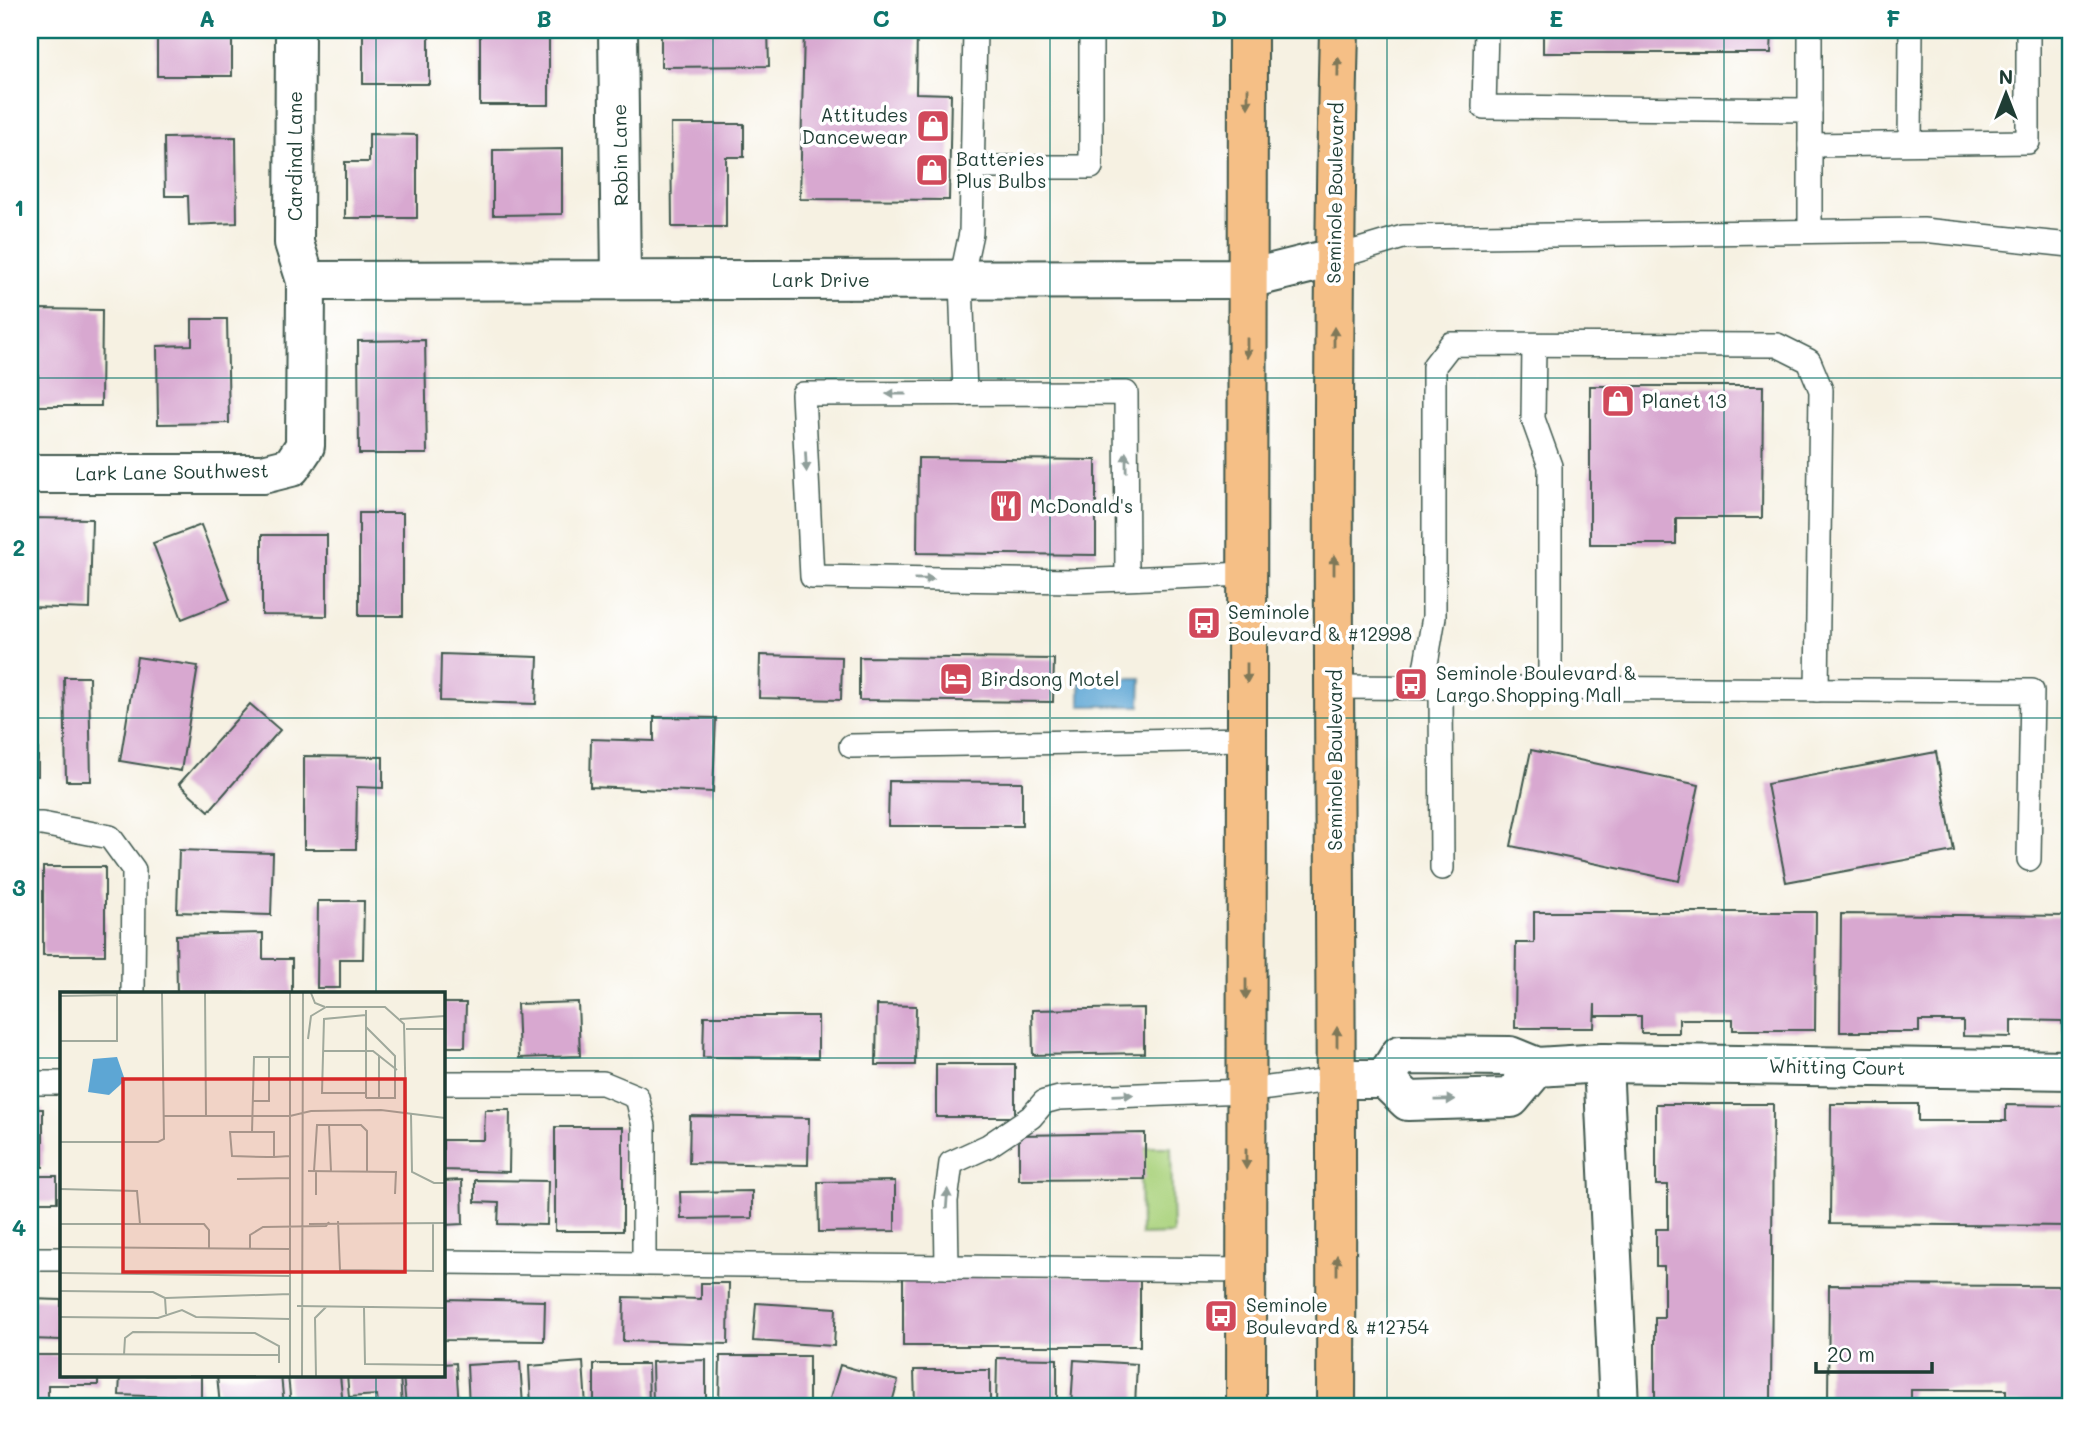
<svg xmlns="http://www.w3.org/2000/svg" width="2100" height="1436" font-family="Mali,sans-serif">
	<rect width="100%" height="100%" fill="#fff"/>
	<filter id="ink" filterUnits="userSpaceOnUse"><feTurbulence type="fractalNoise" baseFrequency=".0143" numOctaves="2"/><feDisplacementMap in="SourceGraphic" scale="14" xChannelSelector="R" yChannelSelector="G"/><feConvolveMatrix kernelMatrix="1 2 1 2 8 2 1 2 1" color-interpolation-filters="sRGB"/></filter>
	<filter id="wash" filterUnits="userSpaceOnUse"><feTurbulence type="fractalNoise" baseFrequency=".00686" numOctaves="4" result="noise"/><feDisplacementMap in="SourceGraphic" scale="28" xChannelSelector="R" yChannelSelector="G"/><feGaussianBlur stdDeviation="1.57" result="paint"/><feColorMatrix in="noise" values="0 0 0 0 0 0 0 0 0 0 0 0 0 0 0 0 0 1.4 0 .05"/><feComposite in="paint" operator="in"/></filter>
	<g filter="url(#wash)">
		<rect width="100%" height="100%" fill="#f6f1e2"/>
		<!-- green -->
		<polygon fill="#abd37e" stroke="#658859" stroke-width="2" points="1140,1147 1171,1147 1173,1234 1141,1235"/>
		<!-- water -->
		<polygon fill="#5da6d4" stroke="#3e7284" stroke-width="2" points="1080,678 1141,678 1140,706 1080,706"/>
		<g id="blocks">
			<!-- building -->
			<g fill="#d8a8d0">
				<rect x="157" y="30" width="75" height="46"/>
				<rect x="363" y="30" width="66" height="54"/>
				<rect x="480" y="30" width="69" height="75"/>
				<polygon points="661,30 768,30 769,66 661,67"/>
				<polygon points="804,30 917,30 916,93 951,94 949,200 800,199"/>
				<polygon points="1543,30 1772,30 1771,53 1543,53"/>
				<polygon points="671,124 744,124 744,157 726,157 726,227 672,227"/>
				<polygon points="369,134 417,135 417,218 345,218 345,162 369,162"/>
				<polygon points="236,137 237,223 189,225 188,196 165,196 164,138"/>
				<polygon points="562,149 562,214 493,215 493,150"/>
				<polygon points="38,309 102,310 101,406 38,406"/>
				<polygon points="192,319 227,319 229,423 158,424 157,346 192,345"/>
				<polygon points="425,340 427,454 359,454 358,341"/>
				<polygon points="1590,386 1763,386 1762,518 1676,518 1676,544 1590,544"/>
				<polygon points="918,458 1096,460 1096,555 917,553"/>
				<rect x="359" y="513" width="44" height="103"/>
				<polygon points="30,518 92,519 90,609 30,607"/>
				<polygon points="201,525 230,600 182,619 153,543"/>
				<polygon points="262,535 327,535 327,616 262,615"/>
				<polygon points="441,654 538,657 536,704 440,701"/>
				<polygon points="760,655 842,657 841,700 759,698"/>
				<polygon points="137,657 198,666 181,771 120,761"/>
				<polygon points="859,657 1054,659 1053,702 859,700"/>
				<polygon points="64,677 89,677 91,781 66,781"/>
				<rect x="30" y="695" width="8" height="81"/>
				<polygon points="250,704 280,730 209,811 179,784"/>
				<polygon points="654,717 716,718 713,792 590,787 591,739 654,741"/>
				<polygon points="1531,750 1699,785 1679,881 1511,846"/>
				<polygon points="1936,752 1954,851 1786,882 1767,784"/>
				<polygon points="304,756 383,757 383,788 357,787 356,849 304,849"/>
				<polygon points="889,781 1022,782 1022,826 888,826"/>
				<polygon points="179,850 273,853 271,915 177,912"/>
				<rect x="43" y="867" width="62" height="88"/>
				<polygon points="318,901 364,901 363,959 340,959 340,988 317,988"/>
				<polygon points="1534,912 1816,912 1815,1030 1733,1030 1733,1019 1679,1019 1679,1033 1641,1033 1641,1016 1595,1016 1595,1004 1594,1028 1515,1028 1516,943 1534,943"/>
				<polygon points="1841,914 2070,916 2070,1033 2063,1033 2062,1021 2011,1020 2011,1037 1963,1036 1963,1021 1919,1021 1919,1032 1840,1032"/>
				<polygon points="263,933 263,959 292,959 292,993 177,993 176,935"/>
				<polygon points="578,1002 580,1056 519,1058 517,1004"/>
				<polygon points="443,1003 466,1003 465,1047 443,1047"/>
				<polygon points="877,1005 916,1006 915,1065 876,1065"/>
				<polygon points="1144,1008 1144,1053 1033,1055 1032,1010"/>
				<polygon points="704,1016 818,1016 818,1058 703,1057"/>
				<rect x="936" y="1064" width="79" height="53"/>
				<polygon points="1656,1104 1773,1104 1771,1402 1655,1402 1655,1318 1664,1318 1664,1266 1656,1266 1656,1229 1668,1229 1668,1185 1656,1185"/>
				<polygon points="1831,1104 1918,1104 1918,1121 2006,1121 2006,1105 2070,1106 2070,1226 1830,1224"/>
				<rect x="30" y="1109" width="13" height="58"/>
				<polygon points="485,1110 510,1110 509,1172 443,1170 443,1140 484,1140"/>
				<polygon points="690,1116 809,1118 808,1165 689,1163"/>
				<rect x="555" y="1127" width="68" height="104"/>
				<polygon points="1145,1133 1145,1179 1019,1180 1019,1135"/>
				<rect x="30" y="1176" width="27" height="26"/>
				<polygon points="462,1180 463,1224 443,1225 443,1181"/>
				<polygon points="475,1180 548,1181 547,1225 498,1224 499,1203 475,1202"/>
				<polygon points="895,1181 895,1231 819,1232 818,1182"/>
				<polygon points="752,1191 752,1218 681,1219 680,1192"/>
				<rect x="903" y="1276" width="237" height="70"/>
				<polygon points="701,1283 729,1283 728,1344 623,1341 624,1297 701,1299"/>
				<polygon points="1829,1285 2070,1286 2070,1403 2006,1403 2006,1390 1911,1390 1911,1402 1828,1401"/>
				<polygon points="30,1299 61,1300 61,1340 30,1339"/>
				<polygon points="443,1299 545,1301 544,1341 443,1340"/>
				<polygon points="756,1303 836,1308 834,1346 753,1341"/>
				<polygon points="30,1355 61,1355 61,1375 98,1375 98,1385 48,1385 48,1406 30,1406"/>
				<polygon points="720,1356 809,1356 809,1406 719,1406"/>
				<polygon points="997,1358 1057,1359 1057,1406 996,1406"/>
				<polygon points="706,1360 706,1406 653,1406 652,1362"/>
				<polygon points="1074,1360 1137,1364 1135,1406 1071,1406"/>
				<polygon points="520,1362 523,1406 469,1406 467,1365"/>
				<polygon points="583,1362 586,1406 531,1406 529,1366"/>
				<polygon points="456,1363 459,1406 406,1406 403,1375 443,1375 443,1364"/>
				<polygon points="594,1364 648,1364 649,1406 594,1406"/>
				<polygon points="840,1365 898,1381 891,1406 846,1406 829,1402"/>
				<polygon points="914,1370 990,1370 990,1406 915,1406"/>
				<polygon points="120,1375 201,1375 201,1398 119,1395"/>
				<polygon points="217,1375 281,1375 284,1406 220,1406"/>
				<polygon points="288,1375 340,1375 343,1406 291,1406"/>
				<polygon points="347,1375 400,1375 402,1406 378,1406 377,1395 349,1397"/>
			</g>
		</g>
	</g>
	<g filter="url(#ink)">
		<use href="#blocks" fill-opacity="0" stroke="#3f584e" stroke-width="2"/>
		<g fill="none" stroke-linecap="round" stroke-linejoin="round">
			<defs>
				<g id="lane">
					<polyline points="1486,30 1484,107 1810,110"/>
					<polyline points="1810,30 1810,231"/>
					<polyline points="1910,143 1911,30"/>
					<polyline points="1810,145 2028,142 2028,30"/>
					<polyline points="973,167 1091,167 1091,30"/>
					<polyline points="1333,258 1403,237 1923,230 2070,245"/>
					<polyline points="1534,345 1533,419 1550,466 1550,689"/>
					<polyline points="965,394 961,280 971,233 975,30"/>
					<polyline points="1127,579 1126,393 803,394 812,577 1075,581 1247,574"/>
					<polyline points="1334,687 2032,691 2029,859"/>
					<polyline points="1422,687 1434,617 1434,366 1451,344 1777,345 1809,361 1821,390 1817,690"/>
					<polyline points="1441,687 1442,868"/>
					<polyline points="851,746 1247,739"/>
					<polyline points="30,824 42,824 110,837 134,870 133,993"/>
					<polyline points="30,1083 61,1083"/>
					<polyline points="443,1083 603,1083 637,1097 644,1126 644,1264"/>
					<polyline points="30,1259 61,1259"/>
					<polyline points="443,1262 1246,1270"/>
					<polyline points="947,1267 946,1201 951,1163 988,1146 1031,1117 1044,1102 1059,1098 1246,1091 1337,1079"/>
				</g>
				<g id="street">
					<polyline points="618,30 621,279"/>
					<polyline points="306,281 1248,279 1333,258"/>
					<polyline points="30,474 263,474 291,467 305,446 306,281 294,243 295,30"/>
					<polyline points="1603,1063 1619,1406"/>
					<polyline points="1337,1079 1385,1079 1408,1101 1511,1098 1537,1067"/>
					<polyline points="1385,1079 1400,1055 1510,1056 1537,1067 1603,1063 2070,1070"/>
				</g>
				<g id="primary">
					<polyline points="1246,1406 1248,30"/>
					<path d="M1336 1406C1338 947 1328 488 1339 30"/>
				</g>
			</defs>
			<!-- lane casing -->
			<use href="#lane" stroke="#3f584e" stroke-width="26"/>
			<!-- street casing -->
			<use href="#street" stroke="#3f584e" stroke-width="42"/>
			<!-- primary casing -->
			<use href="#primary" stroke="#3f584e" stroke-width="42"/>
			<!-- lane -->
			<use href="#lane" stroke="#fff" stroke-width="23"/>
			<!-- street -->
			<use href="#street" stroke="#fff" stroke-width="38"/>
			<!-- primary -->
			<use href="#primary" stroke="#f5bf86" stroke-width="38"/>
		</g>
		<!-- one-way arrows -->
		<defs><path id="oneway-solid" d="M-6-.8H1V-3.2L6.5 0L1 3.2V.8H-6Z" transform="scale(1.75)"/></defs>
		<g fill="#7f7859">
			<use href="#oneway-solid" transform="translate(1338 67) rotate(-89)"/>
			<use href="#oneway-solid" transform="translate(1248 98) rotate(90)"/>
			<use href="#oneway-solid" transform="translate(1334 337) rotate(-90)"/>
			<use href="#oneway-solid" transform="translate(1247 348) rotate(90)"/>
			<use href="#oneway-solid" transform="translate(1334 565) rotate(-90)"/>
			<use href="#oneway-solid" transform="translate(1247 673) rotate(90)"/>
			<use href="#oneway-solid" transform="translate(1246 989) rotate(90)"/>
			<use href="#oneway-solid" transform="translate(1337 1037) rotate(-90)"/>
			<use href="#oneway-solid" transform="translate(1246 1159) rotate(90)"/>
			<use href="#oneway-solid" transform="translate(1337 1265) rotate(-90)"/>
		</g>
		<g fill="#8f9e9a">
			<use href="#oneway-solid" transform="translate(896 394) rotate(180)"/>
			<use href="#oneway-solid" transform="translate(806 462) rotate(87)"/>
			<use href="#oneway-solid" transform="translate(1126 462) rotate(-91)"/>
			<use href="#oneway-solid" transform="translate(924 579) rotate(1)"/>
			<use href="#oneway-solid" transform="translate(1123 1095) rotate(-2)"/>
			<use href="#oneway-solid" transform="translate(1445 1100) rotate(-1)"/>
			<use href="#oneway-solid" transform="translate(947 1199) rotate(-86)"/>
		</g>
	</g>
	<!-- grid -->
	<path fill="none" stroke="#0f766e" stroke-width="2" stroke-opacity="0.55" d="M376 30V993M713 30V1406M1050 30V1406M1387 30V1406M1724 30V1406M30 378H2070M30 718H2070M30 1058H61M443 1058H2070M376 1375V1406"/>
	<!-- icons -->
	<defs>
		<symbol id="shop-square" viewBox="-11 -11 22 22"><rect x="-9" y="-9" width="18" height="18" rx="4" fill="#d1495b" stroke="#fff"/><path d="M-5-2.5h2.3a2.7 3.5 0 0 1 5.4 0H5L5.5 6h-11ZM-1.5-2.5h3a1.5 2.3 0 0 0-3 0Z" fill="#fff"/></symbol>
		<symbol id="restaurant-square" viewBox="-11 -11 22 22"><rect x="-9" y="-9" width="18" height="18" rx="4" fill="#d1495b" stroke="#fff"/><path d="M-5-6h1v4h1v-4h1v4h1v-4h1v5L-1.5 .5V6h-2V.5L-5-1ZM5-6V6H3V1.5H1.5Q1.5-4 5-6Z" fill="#fff"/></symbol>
		<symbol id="bus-square" viewBox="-11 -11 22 22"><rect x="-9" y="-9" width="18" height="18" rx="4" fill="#d1495b" stroke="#fff"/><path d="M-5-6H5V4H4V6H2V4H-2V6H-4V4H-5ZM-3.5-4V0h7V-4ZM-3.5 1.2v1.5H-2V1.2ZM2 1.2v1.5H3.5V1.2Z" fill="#fff"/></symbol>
		<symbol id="hotel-square" viewBox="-11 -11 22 22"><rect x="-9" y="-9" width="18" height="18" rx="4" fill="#d1495b" stroke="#fff"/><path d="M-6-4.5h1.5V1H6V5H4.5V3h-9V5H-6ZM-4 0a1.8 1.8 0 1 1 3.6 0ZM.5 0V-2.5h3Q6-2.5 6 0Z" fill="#fff"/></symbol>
	</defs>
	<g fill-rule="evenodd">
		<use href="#shop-square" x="914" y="107" width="38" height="38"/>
		<use href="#shop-square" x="913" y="151" width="38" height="38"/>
		<use href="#shop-square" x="1599" y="382" width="38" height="38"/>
		<use href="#restaurant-square" x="987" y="487" width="38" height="38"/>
		<use href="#bus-square" x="1185" y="604" width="38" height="38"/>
		<use href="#hotel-square" x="937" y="660" width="38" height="38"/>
		<use href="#bus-square" x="1392" y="665" width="38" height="38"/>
		<use href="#bus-square" x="1202" y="1297" width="38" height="38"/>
	</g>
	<g text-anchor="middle" stroke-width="7" stroke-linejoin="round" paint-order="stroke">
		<!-- poi labels -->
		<g font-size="19" fill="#1f3d34" stroke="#fff" text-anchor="start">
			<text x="908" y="122" text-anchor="end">Attitudes<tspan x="908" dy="22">Dancewear</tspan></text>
			<text x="956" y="166">Batteries<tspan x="956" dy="22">Plus Bulbs</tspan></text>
			<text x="1642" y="408">Planet 13</text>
			<text x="1030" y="513">McDonald's</text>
			<text x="1228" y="619">Seminole<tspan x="1228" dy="22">Boulevard &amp; #12998</tspan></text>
			<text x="1436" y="680">Seminole Boulevard &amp;<tspan x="1436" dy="22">Largo Shopping Mall</tspan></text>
			<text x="981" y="686">Birdsong Motel</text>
			<text x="1246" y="1312">Seminole<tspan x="1246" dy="22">Boulevard &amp; #12754</tspan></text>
		</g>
		<!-- street labels -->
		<g font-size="19" fill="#1f3d34" stroke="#fff">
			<text transform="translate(620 155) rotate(-91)" y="7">Robin Lane</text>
			<text transform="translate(295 156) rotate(-90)" y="7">Cardinal Lane</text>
			<text transform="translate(1335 193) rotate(-89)" y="7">Seminole Boulevard</text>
			<text x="821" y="287">Lark Drive</text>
			<text transform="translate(172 472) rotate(-1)" y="7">Lark Lane Southwest</text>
			<text transform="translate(1335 760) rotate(-90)" y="7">Seminole Boulevard</text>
			<text transform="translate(1837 1067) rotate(1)" y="7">Whitting Court</text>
		</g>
	</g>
	<!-- overview -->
	<g transform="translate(60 992)">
		<rect width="385" height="385" fill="#f6f1e2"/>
		<path d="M57 65 65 88 59 94 49 103 28 100 33 67Z" fill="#5da6d4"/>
		<path fill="none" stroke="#a0a99c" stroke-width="2" d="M145 1 146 124M230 1V384M251 1 255 11 265 15M0 4 57 3M266 15H325L344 32 346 120M306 18V106M306 23 264 27 262 101H306M340 27 385 24M306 35 335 64V106H306M346 37H385M248 47 251 24 266 15M0 49H57V1M263 59H313L337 78M319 106V64M193 109H209V65M351 122 352 180 374 191H385M104 124H230L251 119 321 118 385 126M269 133 271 179M192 140 194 65H230M0 150H98L104 147 102 1M214 165V140H170L172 164 207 165H214L230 164M248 179 336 180 335 202M254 179 257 133H301L307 139V179M256 179V203M177 187 230 186M0 197 77 199 80 232M278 229 280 278 373 279V231M0 232H144L149 238V256M249 232 385 231M0 255 230 257M190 257V243L203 235 266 234 269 230M0 281 230 284M0 299 93 300 105 306 106 322M105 306 230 302M237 314 385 316M304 316 305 372 385 373M0 325 98 326 122 318 136 325 230 327M0 362 218 363M64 363 65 346 73 340 195 341 219 354V371M131 384H196M242 384 243 1M256 384 255 326 266 315"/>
		<path fill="#d62828" fill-opacity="0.15" stroke="#d62828" stroke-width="3.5" d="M63 87H345V280H63Z"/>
		<rect width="385" height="385" fill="none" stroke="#1f3d34" stroke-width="3.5"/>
	</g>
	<!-- margin -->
	<rect width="2100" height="1436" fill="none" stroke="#fff" stroke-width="77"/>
	<!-- north arrow -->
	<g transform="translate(2006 94)" stroke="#ffffff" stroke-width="5" paint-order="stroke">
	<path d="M0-5L12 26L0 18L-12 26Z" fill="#1f3d34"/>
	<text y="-10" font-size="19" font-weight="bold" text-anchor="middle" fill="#1f3d34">N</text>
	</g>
	<!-- scale -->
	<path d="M1816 1362v10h116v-10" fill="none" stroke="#1f3d34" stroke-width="3.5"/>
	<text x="1827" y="1362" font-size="21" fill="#1f3d34" stroke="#ffffff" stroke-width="5" paint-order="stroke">20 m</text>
	<rect x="38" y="38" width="2024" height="1360" fill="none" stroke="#0f766e" stroke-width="2.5"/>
	<g font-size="23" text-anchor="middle" font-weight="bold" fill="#0f766e">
		<text x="207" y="27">A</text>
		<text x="544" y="27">B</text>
		<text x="881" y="27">C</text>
		<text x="1219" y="27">D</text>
		<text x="1556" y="27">E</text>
		<text x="1893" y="27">F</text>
		<text x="19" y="216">1</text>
		<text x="19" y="556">2</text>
		<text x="19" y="896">3</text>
		<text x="19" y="1236">4</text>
	</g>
</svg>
